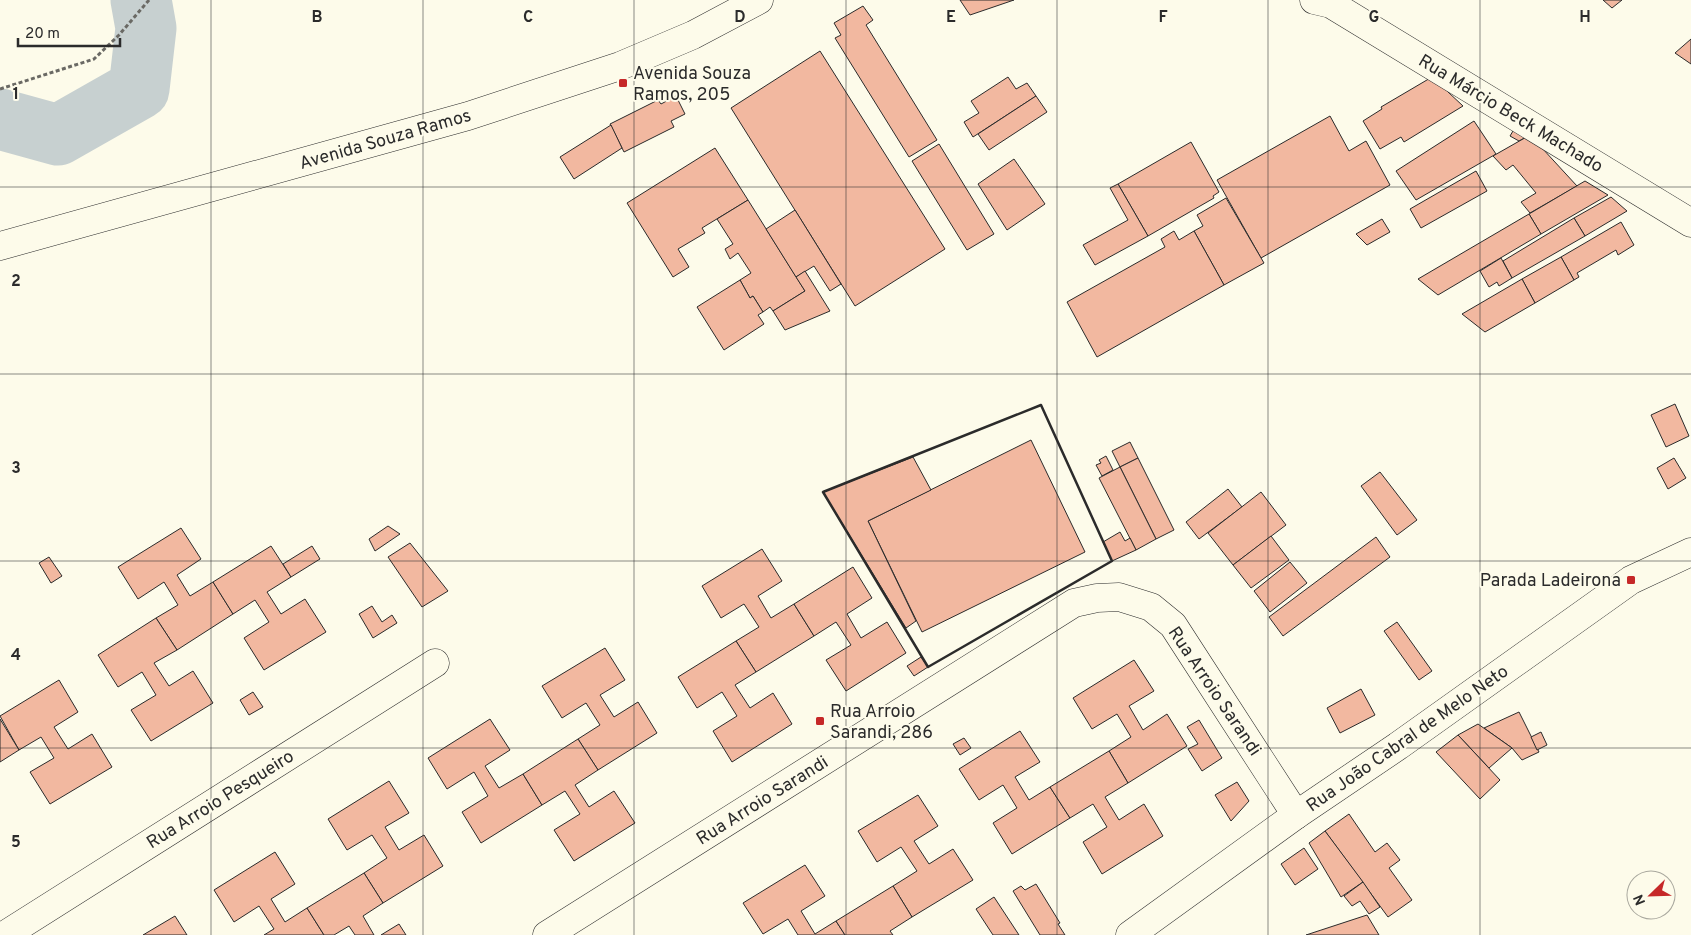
<svg xmlns="http://www.w3.org/2000/svg" width="1691" height="935" font-family="Overpass,sans-serif">
	<rect width="100%" height="100%" fill="#fdfbea"/>
	<g fill="none" stroke-linecap="round" stroke-linejoin="round">
		<!-- river -->
		<polyline stroke="#c7d0d0" stroke-width="61" points="0,119 58,135 139,89 146,28 141,0"/>
	</g>
	<!-- building -->
	<g fill="#f2b8a0" stroke="#2b2b2b">
		<polygon points="960,0 1014,0 970,15"/>
		<polygon points="1603,0 1622,0 1612,8"/>
		<polygon points="863,6 873,20 866,25 937,140 909,157 835,38 841,35 834,23"/>
		<polygon points="1691,39 1691,64 1675,53"/>
		<polygon points="820,51 945,249 855,306 731,108"/>
		<polygon points="1008,77 1016,89 1027,83 1036,96 973,137 964,122 979,113 971,101"/>
		<polygon points="1432,77 1463,106 1404,142 1401,137 1380,149 1363,121 1382,109 1381,107"/>
		<polygon points="676,96 685,114 671,121 674,127 624,152 610,124 658,100 661,104"/>
		<polygon points="1036,96 1047,112 989,150 978,134"/>
		<polygon points="1330,116 1349,151 1366,141 1390,185 1261,258 1217,180"/>
		<polygon points="1474,121 1496,154 1416,200 1396,171"/>
		<polygon points="611,125 622,148 574,179 560,157"/>
		<polygon points="1516,126 1530,135 1519,141 1510,136"/>
		<polygon points="1530,135 1577,186 1530,213 1521,202 1536,193 1513,165 1506,170 1493,156"/>
		<polygon points="1191,142 1219,192 1213,196 1214,198 1148,236 1118,184"/>
		<polygon points="939,144 994,234 967,250 912,161"/>
		<polygon points="715,148 748,200 702,228 705,233 678,249 689,267 673,277 627,203"/>
		<polygon points="1014,159 1045,204 1007,230 978,184"/>
		<polygon points="1476,171 1487,191 1421,228 1410,209"/>
		<polygon points="1585,181 1608,195 1541,234 1529,214"/>
		<polygon points="1118,184 1148,236 1095,265 1083,245 1128,220 1110,188"/>
		<polygon points="1611,197 1627,211 1585,236 1574,218"/>
		<polygon points="1226,198 1264,263 1224,285 1194,231 1203,226 1197,215"/>
		<polygon points="748,200 805,291 773,311 770,307 763,312 753,296 750,298 740,280 751,273 738,253 730,259 725,249 733,244 717,219"/>
		<polygon points="795,210 841,284 830,291 814,266 796,277 766,229"/>
		<polygon points="1529,214 1541,234 1438,295 1418,279"/>
		<polygon points="1574,218 1585,236 1512,278 1503,261"/>
		<polygon points="1382,219 1390,232 1367,245 1356,234"/>
		<polygon points="1621,222 1634,245 1618,255 1616,250 1577,273 1579,277 1574,280 1561,257"/>
		<polygon points="1174,231 1179,240 1194,231 1224,285 1097,357 1067,302 1165,247 1161,239"/>
		<polygon points="1561,257 1574,280 1535,303 1522,279"/>
		<polygon points="1501,258 1512,278 1499,286 1497,282 1489,287 1480,271"/>
		<polygon points="805,271 830,311 785,330 773,311 805,291 796,277"/>
		<polygon points="1522,279 1535,303 1485,332 1462,314"/>
		<polygon points="740,280 750,298 753,296 763,312 758,315 764,324 724,350 697,307"/>
		<polygon points="1675,404 1689,436 1666,447 1651,415"/>
		<polygon points="1031,440 1085,552 922,632 868,521"/>
		<polygon points="1130,442 1138,458 1120,467 1112,451"/>
		<polygon points="1106,456 1113,470 1102,476 1096,465 1101,463 1099,460"/>
		<polygon points="913,457 931,490 868,521 916,621 906,628 823,492"/>
		<polygon points="1138,458 1174,530 1156,539 1120,467"/>
		<polygon points="1674,458 1686,478 1668,489 1657,468"/>
		<polygon points="1120,467 1156,539 1136,550 1099,478"/>
		<polygon points="1380,472 1417,520 1397,535 1361,486"/>
		<polygon points="1228,489 1242,507 1199,539 1186,522"/>
		<polygon points="1261,492 1286,525 1233,565 1208,533"/>
		<polygon points="388,526 400,534 375,551 369,539"/>
		<polygon points="181,528 201,559 177,575 190,596 213,582 233,614 177,650 156,618 178,605 164,582 138,599 118,567"/>
		<polygon points="1120,532 1125,541 1130,538 1136,550 1112,561 1103,542"/>
		<polygon points="1271,536 1289,560 1251,588 1233,565"/>
		<polygon points="1376,537 1390,557 1283,636 1269,617"/>
		<polygon points="410,543 448,591 422,607 388,557"/>
		<polygon points="271,546 291,577 267,592 281,614 305,599 326,632 264,670 244,638 269,622 255,600 233,614 213,582"/>
		<polygon points="312,546 320,559 291,577 283,564"/>
		<polygon points="762,549 782,581 758,596 771,618 794,604 814,636 756,672 736,641 759,627 744,604 721,618 702,586"/>
		<polygon points="49,557 62,576 51,583 39,563"/>
		<polygon points="1290,562 1307,583 1270,612 1254,591"/>
		<polygon points="853,567 872,598 847,614 861,638 887,622 906,653 846,691 826,660 851,645 836,622 814,636 794,604"/>
		<polygon points="372,606 382,622 392,615 397,623 373,638 359,614"/>
		<polygon points="156,618 177,650 154,663 169,686 193,671 213,703 151,741 131,710 156,695 142,672 118,687 98,655"/>
		<polygon points="1397,622 1432,671 1419,680 1384,631"/>
		<polygon points="736,641 756,672 735,685 750,708 773,693 792,724 732,762 713,731 737,716 722,692 697,708 678,677"/>
		<polygon points="605,648 625,680 600,695 614,717 638,702 657,733 598,770 578,739 600,725 586,703 562,718 542,686"/>
		<polygon points="921,657 928,667 914,676 907,666"/>
		<polygon points="1134,660 1154,691 1129,706 1143,730 1167,714 1187,746 1128,783 1109,751 1131,737 1117,714 1092,729 1073,698"/>
		<polygon points="59,680 78,712 54,727 68,749 92,734 112,767 50,804 30,772 54,758 41,737 19,750 0,716"/>
		<polygon points="1361,689 1375,715 1340,733 1327,708"/>
		<polygon points="253,692 263,707 249,715 240,700"/>
		<polygon points="1519,712 1539,752 1522,760 1512,748 1484,728"/>
		<polygon points="0,719 19,750 0,762"/>
		<polygon points="490,719 510,750 485,766 499,788 523,774 542,805 481,843 462,812 488,796 474,772 447,789 428,758"/>
		<polygon points="1199,720 1222,758 1202,771 1188,749 1198,744 1187,727"/>
		<polygon points="1478,724 1512,748 1489,768 1458,735"/>
		<polygon points="1020,731 1040,762 1015,777 1029,800 1050,787 1070,818 1012,854 993,823 1017,808 1003,785 979,800 959,769"/>
		<polygon points="1541,732 1547,745 1537,750 1531,737"/>
		<polygon points="1458,735 1500,780 1480,799 1436,752"/>
		<polygon points="964,738 971,748 960,755 953,744"/>
		<polygon points="578,739 598,770 575,785 589,807 614,791 635,823 574,861 554,830 580,814 565,791 542,805 523,774"/>
		<polygon points="1109,751 1128,783 1105,797 1119,820 1144,804 1163,836 1102,874 1083,842 1107,827 1093,804 1070,818 1050,787"/>
		<polygon points="389,781 409,813 385,827 399,850 424,835 443,866 383,903 364,873 387,858 372,835 347,850 328,819"/>
		<polygon points="1237,782 1249,801 1231,821 1215,795"/>
		<polygon points="918,795 938,826 914,841 929,864 953,849 973,880 912,917 893,886 917,871 901,847 877,862 858,831"/>
		<polygon points="1349,814 1375,852 1387,843 1400,860 1389,868 1412,900 1388,917 1325,831"/>
		<polygon points="1325,831 1363,882 1341,897 1309,843"/>
		<polygon points="1304,848 1318,869 1295,885 1281,864"/>
		<polygon points="275,852 295,884 271,899 285,922 307,908 324,935 264,935 274,929 259,906 234,922 214,890"/>
		<polygon points="805,865 825,896 801,911 815,934 836,921 845,935 798,935 788,919 763,934 743,903"/>
		<polygon points="364,873 383,903 363,916 374,935 355,935 349,926 334,935 324,935 307,908"/>
		<polygon points="1363,882 1380,907 1369,914 1360,901 1352,906 1344,896"/>
		<polygon points="1036,884 1060,923 1058,924 1065,935 1040,935 1013,891 1021,886 1025,890"/>
		<polygon points="893,886 912,917 890,931 893,935 845,935 836,921"/>
		<polygon points="994,897 1019,935 993,935 976,909"/>
		<polygon points="1367,915 1379,935 1306,935"/>
		<polygon points="175,916 187,935 143,935"/>
		<polygon points="399,924 406,935 381,935"/>
	</g>
	<g fill="none" stroke-linecap="round" stroke-linejoin="round">
		<defs>
			<g id="minor">
				<polyline points="5,935 435,663"/>
				<polyline points="547,935 1074,603 1097,598 1119,597 1151,607 1173,625 1296,815"/>
				<polyline points="1130,935 1296,815 1398,746 1631,580 1691,552"/>
			</g>
			<polyline id="tertiary" points="0,246 468,116 620,66 693,35 759,0"/>
			<polyline id="secondary" points="1314,0 1331,4 1691,223"/>
		</defs>
		<!-- minor casing -->
		<use href="#minor" stroke="#2b2b2b" stroke-width="29"/>
		<!-- tertiary casing -->
		<use href="#tertiary" stroke="#2b2b2b" stroke-width="29"/>
		<!-- secondary casing -->
		<use href="#secondary" stroke="#2b2b2b" stroke-width="29"/>
		<!-- path -->
		<polyline stroke="#6a6964" stroke-width="3" stroke-dasharray="4 2.5" stroke-linecap="butt" points="0,89 94,59 119,35 149,0"/>
		<!-- minor -->
		<use href="#minor" stroke="#fdfbea" stroke-width="28"/>
		<!-- tertiary -->
		<use href="#tertiary" stroke="#fdfbea" stroke-width="28"/>
		<!-- secondary -->
		<use href="#secondary" stroke="#fdfbea" stroke-width="28"/>
		<!-- wall -->
		<polygon stroke="#2b2b2b" stroke-width="2.5" points="1041,405 1112,561 928,667 823,492"/>
	</g>
	<!-- grid -->
	<path fill="none" stroke="#2b2b2b" stroke-width="1" stroke-opacity="0.55" d="M211 0V935M423 0V935M634 0V935M846 0V935M1057 0V935M1268 0V935M1480 0V935M0 187H1691M0 374H1691M0 561H1691M0 748H1691"/>
	<!-- markers -->
	<g fill="#c62828" stroke="#fdfbea" stroke-width="2">
		<rect x="618" y="78" width="10" height="10" rx="2.5"/>
		<rect x="1626" y="575" width="10" height="10" rx="2.5"/>
		<rect x="815" y="716" width="10" height="10" rx="2.5"/>
	</g>
	<g text-anchor="middle" stroke-width="4" stroke-linejoin="round" paint-order="stroke">
		<!-- poi labels -->
		<g font-size="18" fill="#2b2b2b" stroke="#fdfbea" text-anchor="start">
			<text x="633" y="79">Avenida Souza<tspan x="633" dy="21">Ramos, 205</tspan></text>
			<text x="1621" y="586" text-anchor="end">Parada Ladeirona</text>
			<text x="830" y="717">Rua Arroio<tspan x="830" dy="21">Sarandi, 286</tspan></text>
		</g>
		<!-- street labels -->
		<g font-size="18" fill="#2b2b2b" stroke="#fdfbea">
			<text transform="translate(1511 113) rotate(31)" y="6">Rua Márcio Beck Machado</text>
			<text transform="translate(385 139) rotate(-16)" y="6">Avenida Souza Ramos</text>
			<text transform="translate(1215 691) rotate(56)" y="6">Rua Arroio Sarandi</text>
			<text transform="translate(1407 738) rotate(-35)" y="6">Rua João Cabral de Melo Neto</text>
			<text transform="translate(220 799) rotate(-32)" y="6">Rua Arroio Pesqueiro</text>
			<text transform="translate(762 800) rotate(-32)" y="6">Rua Arroio Sarandi</text>
		</g>
	</g>
	<g font-size="16" text-anchor="middle" font-weight="bold" fill="#2b2b2b" stroke="#fdfbea" stroke-width="4" stroke-linejoin="round" paint-order="stroke">
		<text x="317" y="22">B</text>
		<text x="528" y="22">C</text>
		<text x="740" y="22">D</text>
		<text x="951" y="22">E</text>
		<text x="1163" y="22">F</text>
		<text x="1374" y="22">G</text>
		<text x="1585" y="22">H</text>
		<text x="16" y="99">1</text>
		<text x="16" y="286">2</text>
		<text x="16" y="473">3</text>
		<text x="16" y="660">4</text>
		<text x="16" y="847">5</text>
	</g>
	<!-- north arrow -->
	<g transform="translate(1651 895) rotate(247)"><circle r="24" fill="#fdfbea" stroke="#a9a89e"/>
	<path d="M0-4L9 19L0 12L-9 19Z" fill="#c62828"/>
	<text y="-8" font-size="14" font-weight="bold" text-anchor="middle" fill="#2b2b2b">N</text>
	</g>
	<!-- scale -->
	<path d="M18 38v8h102v-8" fill="none" stroke="#2b2b2b" stroke-width="2.5"/>
	<text x="25" y="38" font-size="15" fill="#2b2b2b" stroke="#fdfbea" stroke-width="4" paint-order="stroke">20 m</text>
</svg>
